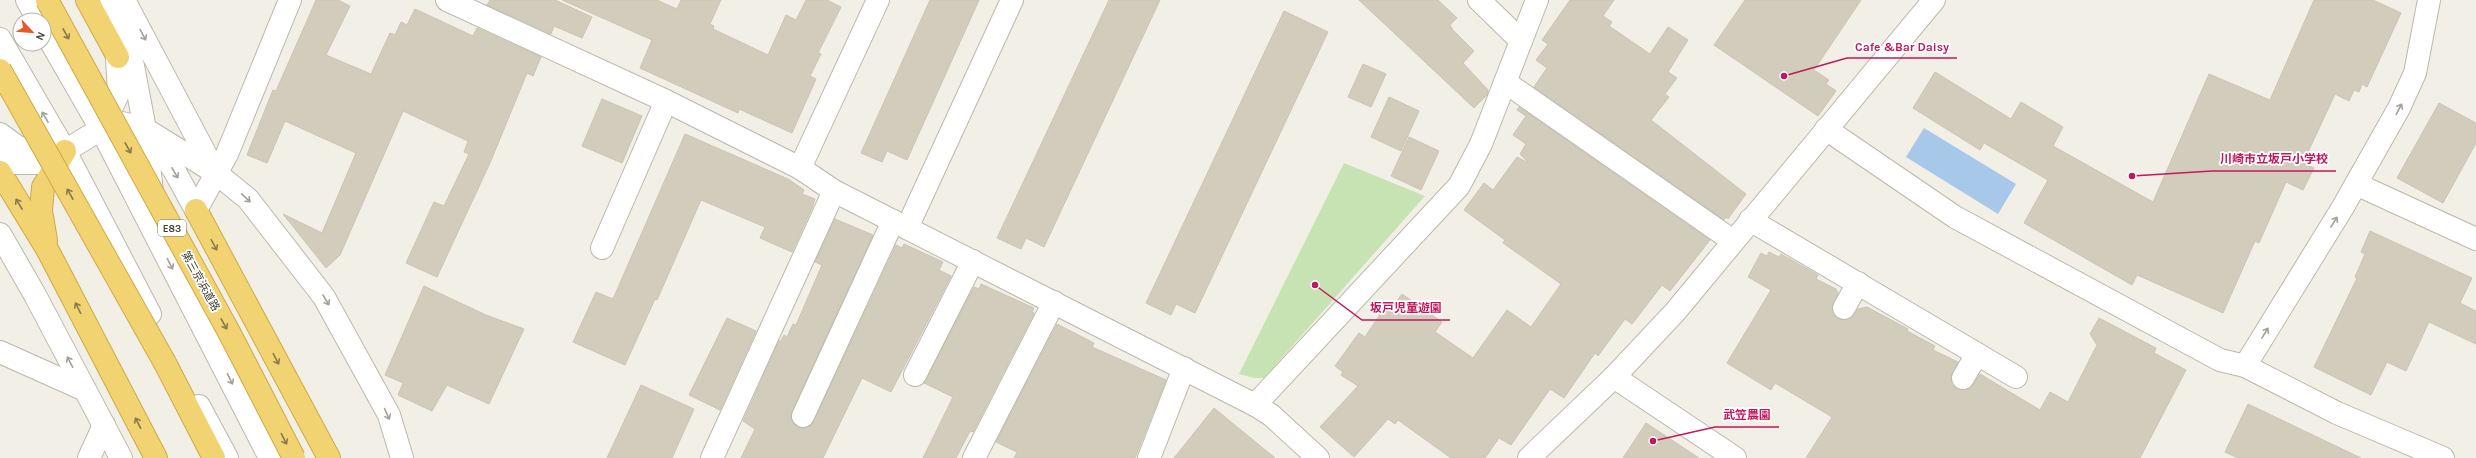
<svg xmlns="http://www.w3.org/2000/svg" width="2476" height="458" font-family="Karla,'Noto Sans JP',sans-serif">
	<rect width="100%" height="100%" fill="#f2efe7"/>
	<!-- green -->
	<polygon fill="#c8e3b3" points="1344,163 1425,196 1264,378 1254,378 1239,374"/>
	<!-- water -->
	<polygon fill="#a8c8ea" points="1924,128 2016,184 1998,214 1906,157"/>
	<!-- building -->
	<g fill="#d2ccbd" stroke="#ccc4b1">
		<polygon points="316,0 338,0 350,6 326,55 371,74 390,33 395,35 401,22 407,25 415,9 473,36 477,28 541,57 533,76 527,73 490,163 437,277 406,263 434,202 444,206 469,154 464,152 468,141 403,111 340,255 326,268 283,214 322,233 356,153 285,121 267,163 247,155 273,90 276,91"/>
		<polygon points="490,0 555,0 592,17 582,38 554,26 551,34 487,5"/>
		<polygon points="562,0 657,0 677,9 681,0 721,0 710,24 714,26 713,29 768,55 786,15 796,20 806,0 827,0 841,7 818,53 821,54 810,76 816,79 792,133 739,109 738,113 640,68 652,40"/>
		<polygon points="930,0 979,0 907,160 887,151 882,162 861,153"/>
		<polygon points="1109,0 1160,0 1044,247 1026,238 1021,249 997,238"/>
		<polygon points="1359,0 1438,0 1457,18 1450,25 1453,30 1474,51 1463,63 1488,90 1487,95 1474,108"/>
		<polygon points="1570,0 1614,0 1603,16 1612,22 1609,26 1650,54 1668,27 1688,40 1668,72 1677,78 1665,94 1669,97 1651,120 1746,194 1728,219 1726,217 1724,220 1534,87 1547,68 1536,60 1548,44 1542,40"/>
		<polygon points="1745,0 1861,0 1814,70 1829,80 1826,84 1836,91 1818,116 1714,45"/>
		<polygon points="2314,0 2373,0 2401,13 2367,87 2362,84 2359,92 2354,90 2349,101 2335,94 2303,163 2314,168 2303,190 2286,182 2259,243 2255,241 2223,313 2137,275 2132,285 2024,223 2048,180 1984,143 1980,150 1913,108 1935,72 2011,119 2021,102 2063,127 2053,146 2153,202 2209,74 2270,100"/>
		<polygon points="1284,11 1328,32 1195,313 1176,304 1171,315 1146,303"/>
		<polygon points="1363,64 1386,74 1371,107 1348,97"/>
		<polygon points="1389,97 1419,111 1401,151 1371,137"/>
		<polygon points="602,99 642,116 622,163 582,146"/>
		<polygon points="2439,103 2476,123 2476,143 2443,203 2397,178"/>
		<polygon points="1519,107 1710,240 1670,291 1662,285 1632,324 1625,319 1598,356 1595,353 1564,398 1550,389 1511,445 1499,438 1485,458 1451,458 1398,420 1395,424 1388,419 1354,457 1320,427 1358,386 1341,375 1343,372 1335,366 1359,333 1365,337 1389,301 1394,305 1402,294 1442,322 1435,332 1473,358 1507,310 1531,327 1561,284 1503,243 1505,240 1464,210 1484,183 1493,190 1517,157 1529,163 1520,154 1526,144 1513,135 1526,116 1517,110"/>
		<polygon points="685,134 788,179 804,190 802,194 815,199 812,208 792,252 760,238 765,227 701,200 657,300 655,299 625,365 573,342 596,292 613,299"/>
		<polygon points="1409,137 1439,151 1421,190 1391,176"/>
		<polygon points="835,219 873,235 792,411 791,418 797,427 805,428 814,421 896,245 902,248 904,244 943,262 939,270 951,276 891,392 862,378 823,458 741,458 755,429 743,421 779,341 781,341 784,335 787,337 793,324 796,325 822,265 815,262"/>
		<polygon points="2370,231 2472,278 2460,303 2476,311 2476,344 2429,322 2406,371 2387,362 2371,395 2314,367 2357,278 2355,277 2365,254 2361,252"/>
		<polygon points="1769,252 1779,257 1781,254 1818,275 1816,279 1836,289 1838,293 1832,309 1838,319 1850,319 1858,309 1867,307 1908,329 1907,331 1935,346 1933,350 1958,362 1951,378 1952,385 1957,389 1970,389 1980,374 2040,410 2050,392 2068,402 2097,345 2090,334 2099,318 2156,348 2154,353 2186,370 2140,458 1806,458 1832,417 1775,383 1771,390 1727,363 1771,290 1748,277 1761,253 1767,256"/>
		<polygon points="981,284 1034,308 1032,312 1034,313 973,432 970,431 956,458 923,458 953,397 924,383 974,287 979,289"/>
		<polygon points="424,286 486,315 524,329 489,404 447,385 432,411 398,395 403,383 385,375"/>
		<polygon points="727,318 756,331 720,410 689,395"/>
		<polygon points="1057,324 1094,343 1092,347 1166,380 1135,458 1014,458 1017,452 996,442"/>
		<polygon points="641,385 694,409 672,458 607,458"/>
		<polygon points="2248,404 2361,458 2238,458 2225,452"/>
		<polygon points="1214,408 1275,458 1174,458"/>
		<polygon points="1646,423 1699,458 1623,458"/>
	</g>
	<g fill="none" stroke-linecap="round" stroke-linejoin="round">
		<defs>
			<g id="minor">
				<polyline points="27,0 38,20"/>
				<polyline points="111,0 129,45 145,129 152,192"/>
				<polyline points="124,0 215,172"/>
				<polyline points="447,0 666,101 800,168 834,191 1255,405 1271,415 1318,458"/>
				<polyline points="1479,0 1521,41"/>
				<polyline points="44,30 101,129 270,458"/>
				<polyline points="0,39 65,151 150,314"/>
				<polyline points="1505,82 1733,241"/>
				<polyline points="102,128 119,92 116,43"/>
				<polyline points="1826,129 1955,217 2220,360 2245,366 2337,413 2443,458"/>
				<polyline points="0,134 19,148 49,150"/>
				<polyline points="152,138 174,170 196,210"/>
				<polyline points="0,158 15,163 37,163 65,151 101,129 122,123 145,129 216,173 248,199 324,297 389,415 402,458"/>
				<polyline points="800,168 878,0"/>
				<polyline points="2356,184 2476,239"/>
				<polyline points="196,210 227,154 290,0"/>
				<polyline points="1750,220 2016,377"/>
				<polyline points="907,228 1012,0"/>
				<polyline points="0,234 35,295 121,458"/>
				<polyline points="602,248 666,101"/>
				<polyline points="1844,308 1858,283"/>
				<polyline points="0,352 85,390"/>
				<polyline points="2245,366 2343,207 2399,108 2415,73 2429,0"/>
				<polyline points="915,375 973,261"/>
				<polyline points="1614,377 1735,458"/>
				<polyline points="1963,378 1977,354"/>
				<polyline points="1255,405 1459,186 1481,144 1537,0"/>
				<polyline points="199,406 227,458"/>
				<polyline points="803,416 893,221"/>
				<polyline points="89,458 104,425"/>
				<polyline points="712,458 834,191"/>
				<polyline points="974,458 1054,302"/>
				<polyline points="1149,458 1184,368"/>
				<polyline points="1529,458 1614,377 1675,312 1934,0"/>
			</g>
			<g id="highway">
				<polyline points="87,0 118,57"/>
				<polyline points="0,172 47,249 156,458"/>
				<polyline points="196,210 329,458"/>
				<polyline points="46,240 41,211 43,187 65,151"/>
				<polyline points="165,363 214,458"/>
			</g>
		</defs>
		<!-- minor casing -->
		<use href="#minor" stroke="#bcb8aa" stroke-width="24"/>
		<!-- highway casing -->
		<use href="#highway" stroke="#cfaa43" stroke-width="24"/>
		<!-- minor -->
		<use href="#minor" stroke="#fff" stroke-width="22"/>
		<!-- highway -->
		<use href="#highway" stroke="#f1d372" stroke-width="22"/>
		<defs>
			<g id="highway-bridge">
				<polyline points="47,0 230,334 294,458"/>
				<polyline points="0,70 165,363"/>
			</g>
		</defs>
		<!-- highway-bridge casing -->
		<use href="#highway-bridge" stroke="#cfaa43" stroke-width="24" stroke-linecap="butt"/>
		<!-- highway-bridge -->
		<use href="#highway-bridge" stroke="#f1d372" stroke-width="22"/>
	</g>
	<!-- one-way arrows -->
	<defs><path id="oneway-shaft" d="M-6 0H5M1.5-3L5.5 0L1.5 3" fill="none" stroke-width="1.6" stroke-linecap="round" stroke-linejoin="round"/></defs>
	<g stroke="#897b4e">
		<use href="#oneway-shaft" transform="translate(66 34) rotate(61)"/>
		<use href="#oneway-shaft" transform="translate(128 148) rotate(61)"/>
		<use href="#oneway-shaft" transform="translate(70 194) rotate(-119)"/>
		<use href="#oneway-shaft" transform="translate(19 204) rotate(-121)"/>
		<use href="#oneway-shaft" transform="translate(214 245) rotate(62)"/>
		<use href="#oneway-shaft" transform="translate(78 308) rotate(-117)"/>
		<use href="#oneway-shaft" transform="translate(224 324) rotate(61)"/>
		<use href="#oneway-shaft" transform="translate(276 359) rotate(62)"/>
		<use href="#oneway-shaft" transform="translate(138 423) rotate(-117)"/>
		<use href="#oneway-shaft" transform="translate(284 439) rotate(63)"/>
	</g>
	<g stroke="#a2a09a">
		<use href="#oneway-shaft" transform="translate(143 35) rotate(62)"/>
		<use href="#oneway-shaft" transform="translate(2399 109) rotate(-63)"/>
		<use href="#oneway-shaft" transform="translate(45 117) rotate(-120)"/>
		<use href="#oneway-shaft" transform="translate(175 173) rotate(60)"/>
		<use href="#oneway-shaft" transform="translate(246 198) rotate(43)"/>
		<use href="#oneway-shaft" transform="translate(2334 222) rotate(-58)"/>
		<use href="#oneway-shaft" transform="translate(170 264) rotate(63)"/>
		<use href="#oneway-shaft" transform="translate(326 300) rotate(59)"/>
		<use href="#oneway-shaft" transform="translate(2265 333) rotate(-58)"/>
		<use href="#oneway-shaft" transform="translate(70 362) rotate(-118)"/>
		<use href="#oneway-shaft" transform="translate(230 379) rotate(63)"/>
		<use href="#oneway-shaft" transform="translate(387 414) rotate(66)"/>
	</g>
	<g text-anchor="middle" stroke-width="3.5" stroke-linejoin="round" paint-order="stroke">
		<!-- shield labels -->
		<rect fill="#fff" stroke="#7c7972" stroke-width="1" x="158" y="220" width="28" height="16" rx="3"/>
		<g font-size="10" font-weight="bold" fill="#444036">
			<text x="172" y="232">E83</text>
		</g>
		<!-- street labels -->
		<g font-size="11" fill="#444036" stroke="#fff">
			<text transform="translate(201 281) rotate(61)" y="4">第三京浜道路</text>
		</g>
	</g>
	<!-- callouts -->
	<path fill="none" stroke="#c2185b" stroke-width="1.5" d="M1784 76L1847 58H1957M2132 176L2212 171H2336M1315 285L1362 320H1450M1653 441L1715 427H1779"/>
	<g fill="#c2185b" stroke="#fff" stroke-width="1.5">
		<circle cx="1784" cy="76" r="4"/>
		<circle cx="2132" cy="176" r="4"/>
		<circle cx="1315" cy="285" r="4"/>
		<circle cx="1653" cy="441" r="4"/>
	</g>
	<g font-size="12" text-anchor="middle" font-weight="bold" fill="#c2185b" stroke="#fff" stroke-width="3.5" stroke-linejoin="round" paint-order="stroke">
		<text x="1902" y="51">Cafe &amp;Bar Daisy</text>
		<text x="2274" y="163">川崎市立坂戸小学校</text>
		<text x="1406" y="312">坂戸児童遊園</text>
		<text x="1747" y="419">武笠農園</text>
	</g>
	<!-- north arrow -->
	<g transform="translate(32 32) rotate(116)"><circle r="19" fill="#ffffff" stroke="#b4b3af"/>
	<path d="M0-3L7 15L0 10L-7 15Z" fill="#e75828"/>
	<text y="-6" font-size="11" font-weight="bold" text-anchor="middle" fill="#444036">N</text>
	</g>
</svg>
